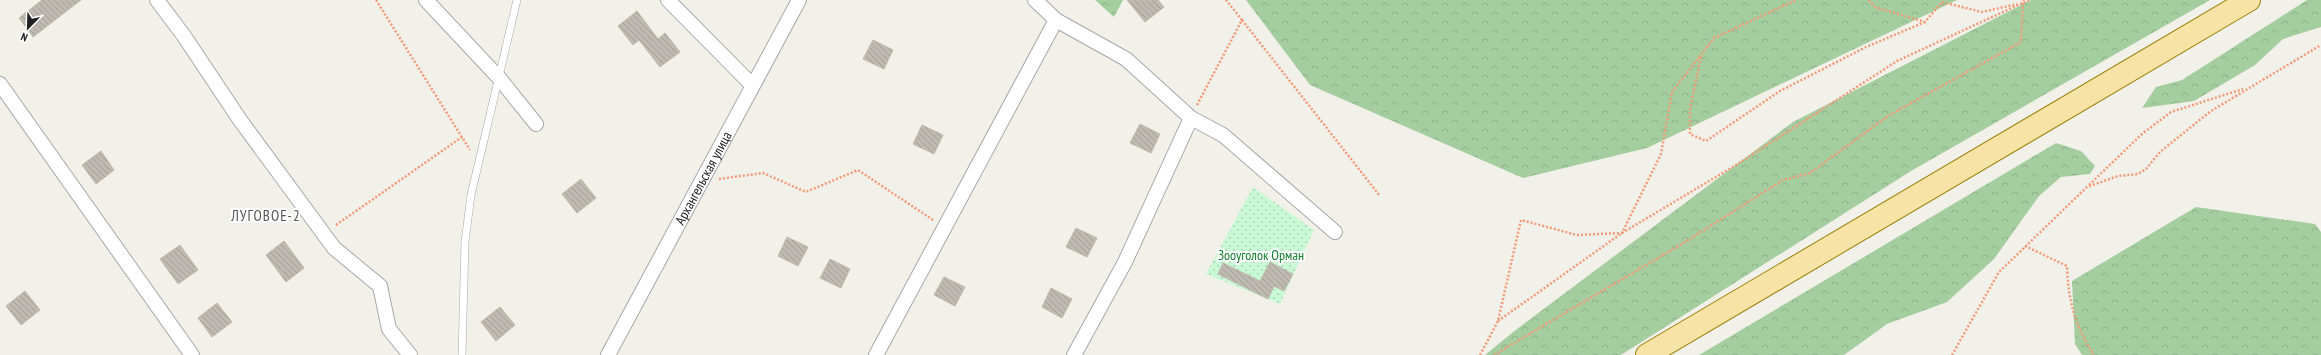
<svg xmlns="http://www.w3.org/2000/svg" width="2321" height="355" font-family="'PT Sans Narrow',sans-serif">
	<defs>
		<pattern id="forest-crowns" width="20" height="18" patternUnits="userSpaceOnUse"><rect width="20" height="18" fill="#a5cea0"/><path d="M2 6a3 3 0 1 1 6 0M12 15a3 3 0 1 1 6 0" fill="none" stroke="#8eb18a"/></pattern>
		<pattern id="park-dots" width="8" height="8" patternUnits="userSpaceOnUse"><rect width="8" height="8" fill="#c9f8d5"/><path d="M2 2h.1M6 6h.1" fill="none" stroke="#acd4b7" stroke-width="1.8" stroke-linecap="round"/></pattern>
		<pattern id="building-back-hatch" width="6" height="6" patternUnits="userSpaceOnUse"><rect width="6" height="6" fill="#beb9b1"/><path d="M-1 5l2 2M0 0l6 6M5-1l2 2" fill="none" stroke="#a39f98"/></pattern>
	</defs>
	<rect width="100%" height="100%" fill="#f1f0e9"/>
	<!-- forest -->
	<g fill="url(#forest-crowns)">
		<polygon points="1095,0 1123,0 1114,17"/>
		<polygon points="1246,0 1957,0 1647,148 1523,178 1310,85"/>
		<polygon points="2031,0 2210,0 1911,171 1621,355 1485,355 1517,329 1793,122"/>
		<polygon points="2307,0 2321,0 2321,27 2283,39 2255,65 2194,101 2142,108 2156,87 2182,80"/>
		<polygon points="2056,143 2081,151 2095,166 2090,174 2061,177 2039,196 1994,259 1947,302 1887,324 1844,355 1699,355"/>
		<polygon points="2196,207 2315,224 2321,232 2321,355 2082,355 2075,344 2072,281"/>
	</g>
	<!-- park -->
	<polygon fill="url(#park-dots)" points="1253,187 1314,230 1280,304 1206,274"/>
	<!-- building -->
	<g fill="url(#building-back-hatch)" stroke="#c2baab">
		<polygon points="42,0 81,0 33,37 19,18"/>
		<polygon points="1127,0 1158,0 1164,7 1145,22"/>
		<polygon points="637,11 658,39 665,33 680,52 660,67 639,40 633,45 618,26"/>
		<polygon points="873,40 893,50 884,69 863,59"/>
		<polygon points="1140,124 1160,134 1151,153 1130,143"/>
		<polygon points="922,125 943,135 934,154 913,144"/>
		<polygon points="101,151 114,170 96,184 82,165"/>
		<polygon points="581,179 596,198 577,213 562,194"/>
		<polygon points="1076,228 1097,238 1087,257 1066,247"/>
		<polygon points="787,237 808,247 798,266 778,256"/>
		<polygon points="284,241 304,268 286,282 266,255"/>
		<polygon points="180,245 198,270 178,284 160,259"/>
		<polygon points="830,259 850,269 841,288 820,278"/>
		<polygon points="1270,262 1293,274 1284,291 1274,286 1268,299 1218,274 1223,263 1260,281"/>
		<polygon points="944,277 965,287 955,306 934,295"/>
		<polygon points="1051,288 1072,299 1062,318 1042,307"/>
		<polygon points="25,291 40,310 21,325 6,306"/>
		<polygon points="217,303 232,322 212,337 198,318"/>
		<polygon points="500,307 515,325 496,341 481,322"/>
	</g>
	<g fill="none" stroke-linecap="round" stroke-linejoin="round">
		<defs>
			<polyline id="service" points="462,355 465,242 471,195 517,0"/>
			<g id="minor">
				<polyline points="157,0 184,36 240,120 334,248 380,286 389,329 410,355"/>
				<polyline points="426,0 500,79 536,124"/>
				<polyline points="668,0 752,85"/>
				<polyline points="1035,0 1056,20 1126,59 1191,118 1223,135 1335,232"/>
				<polyline points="0,84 192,355"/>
				<path id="s1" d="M608 355 799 0"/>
				<polyline points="876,355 1056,20"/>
				<polyline points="1074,355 1125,262 1191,118"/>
			</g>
			<polyline id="primary" points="1647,355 2249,0"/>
		</defs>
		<!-- service casing -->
		<use href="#service" stroke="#a8a8a8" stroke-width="8"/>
		<!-- minor casing -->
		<use href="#minor" stroke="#a8a8a8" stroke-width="16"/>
		<!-- primary casing -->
		<use href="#primary" stroke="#988107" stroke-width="24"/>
		<!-- path -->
		<g stroke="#f49a77" stroke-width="2.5" stroke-dasharray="2 2" stroke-linecap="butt">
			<polyline points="376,0 470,150"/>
			<polyline points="1869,0 1875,7 1925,22 1942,2 1982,12 2017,4"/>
			<polyline points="1242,20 1380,196"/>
			<polyline points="1701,57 1690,108 1690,134 1706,141 1780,91 1866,47 1925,22"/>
			<polyline points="1197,105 1242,20 1226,0"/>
			<polyline points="719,179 763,173 806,192 858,170 933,220"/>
			<polyline points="2089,185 2142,134 2171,112 2243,89"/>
			<polyline points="336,225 462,137"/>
			<path d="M2025 246 2067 266C2068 300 2075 326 2094 355"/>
			<polyline points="1498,321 1622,233 1736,165 1897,61 2029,0"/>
			<polyline points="1480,355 1498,321 1521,220 1577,235 1622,233 1661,154 1672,92 1714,38 1796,0"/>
			<polyline points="1494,355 1685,242 1783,180 1810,173 1888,116 2021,42 2023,0"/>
			<polyline points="1952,355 1999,272 2087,187 2118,176 2138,174 2146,169 2160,152 2211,111 2321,45"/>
		</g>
		<!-- service -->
		<use href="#service" stroke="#fff" stroke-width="7"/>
		<!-- minor -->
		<use href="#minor" stroke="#fff" stroke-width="14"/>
		<!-- primary -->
		<use href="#primary" stroke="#f8e3a7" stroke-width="22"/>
	</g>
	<g text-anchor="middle" stroke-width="4" stroke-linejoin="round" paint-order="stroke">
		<!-- street labels -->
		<g font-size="14" fill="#212121" stroke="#fff">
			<text dy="5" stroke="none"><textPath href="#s1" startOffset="201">Архангельская улица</textPath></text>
		</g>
		<!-- park labels -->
		<g font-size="14" fill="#117d2d" stroke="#fff">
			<text x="1261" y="260">Зооуголок Орман</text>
		</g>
		<!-- neighbourhood labels -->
		<g font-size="15" letter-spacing="1" fill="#545454" stroke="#fff">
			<text x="266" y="221">ЛУГОВОЕ-2</text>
		</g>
	</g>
	<!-- north arrow -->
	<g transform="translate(28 28) rotate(203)" stroke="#ffffff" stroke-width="3" paint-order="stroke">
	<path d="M0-3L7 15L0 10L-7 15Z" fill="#212121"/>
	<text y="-6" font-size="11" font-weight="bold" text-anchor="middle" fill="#212121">N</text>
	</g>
</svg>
